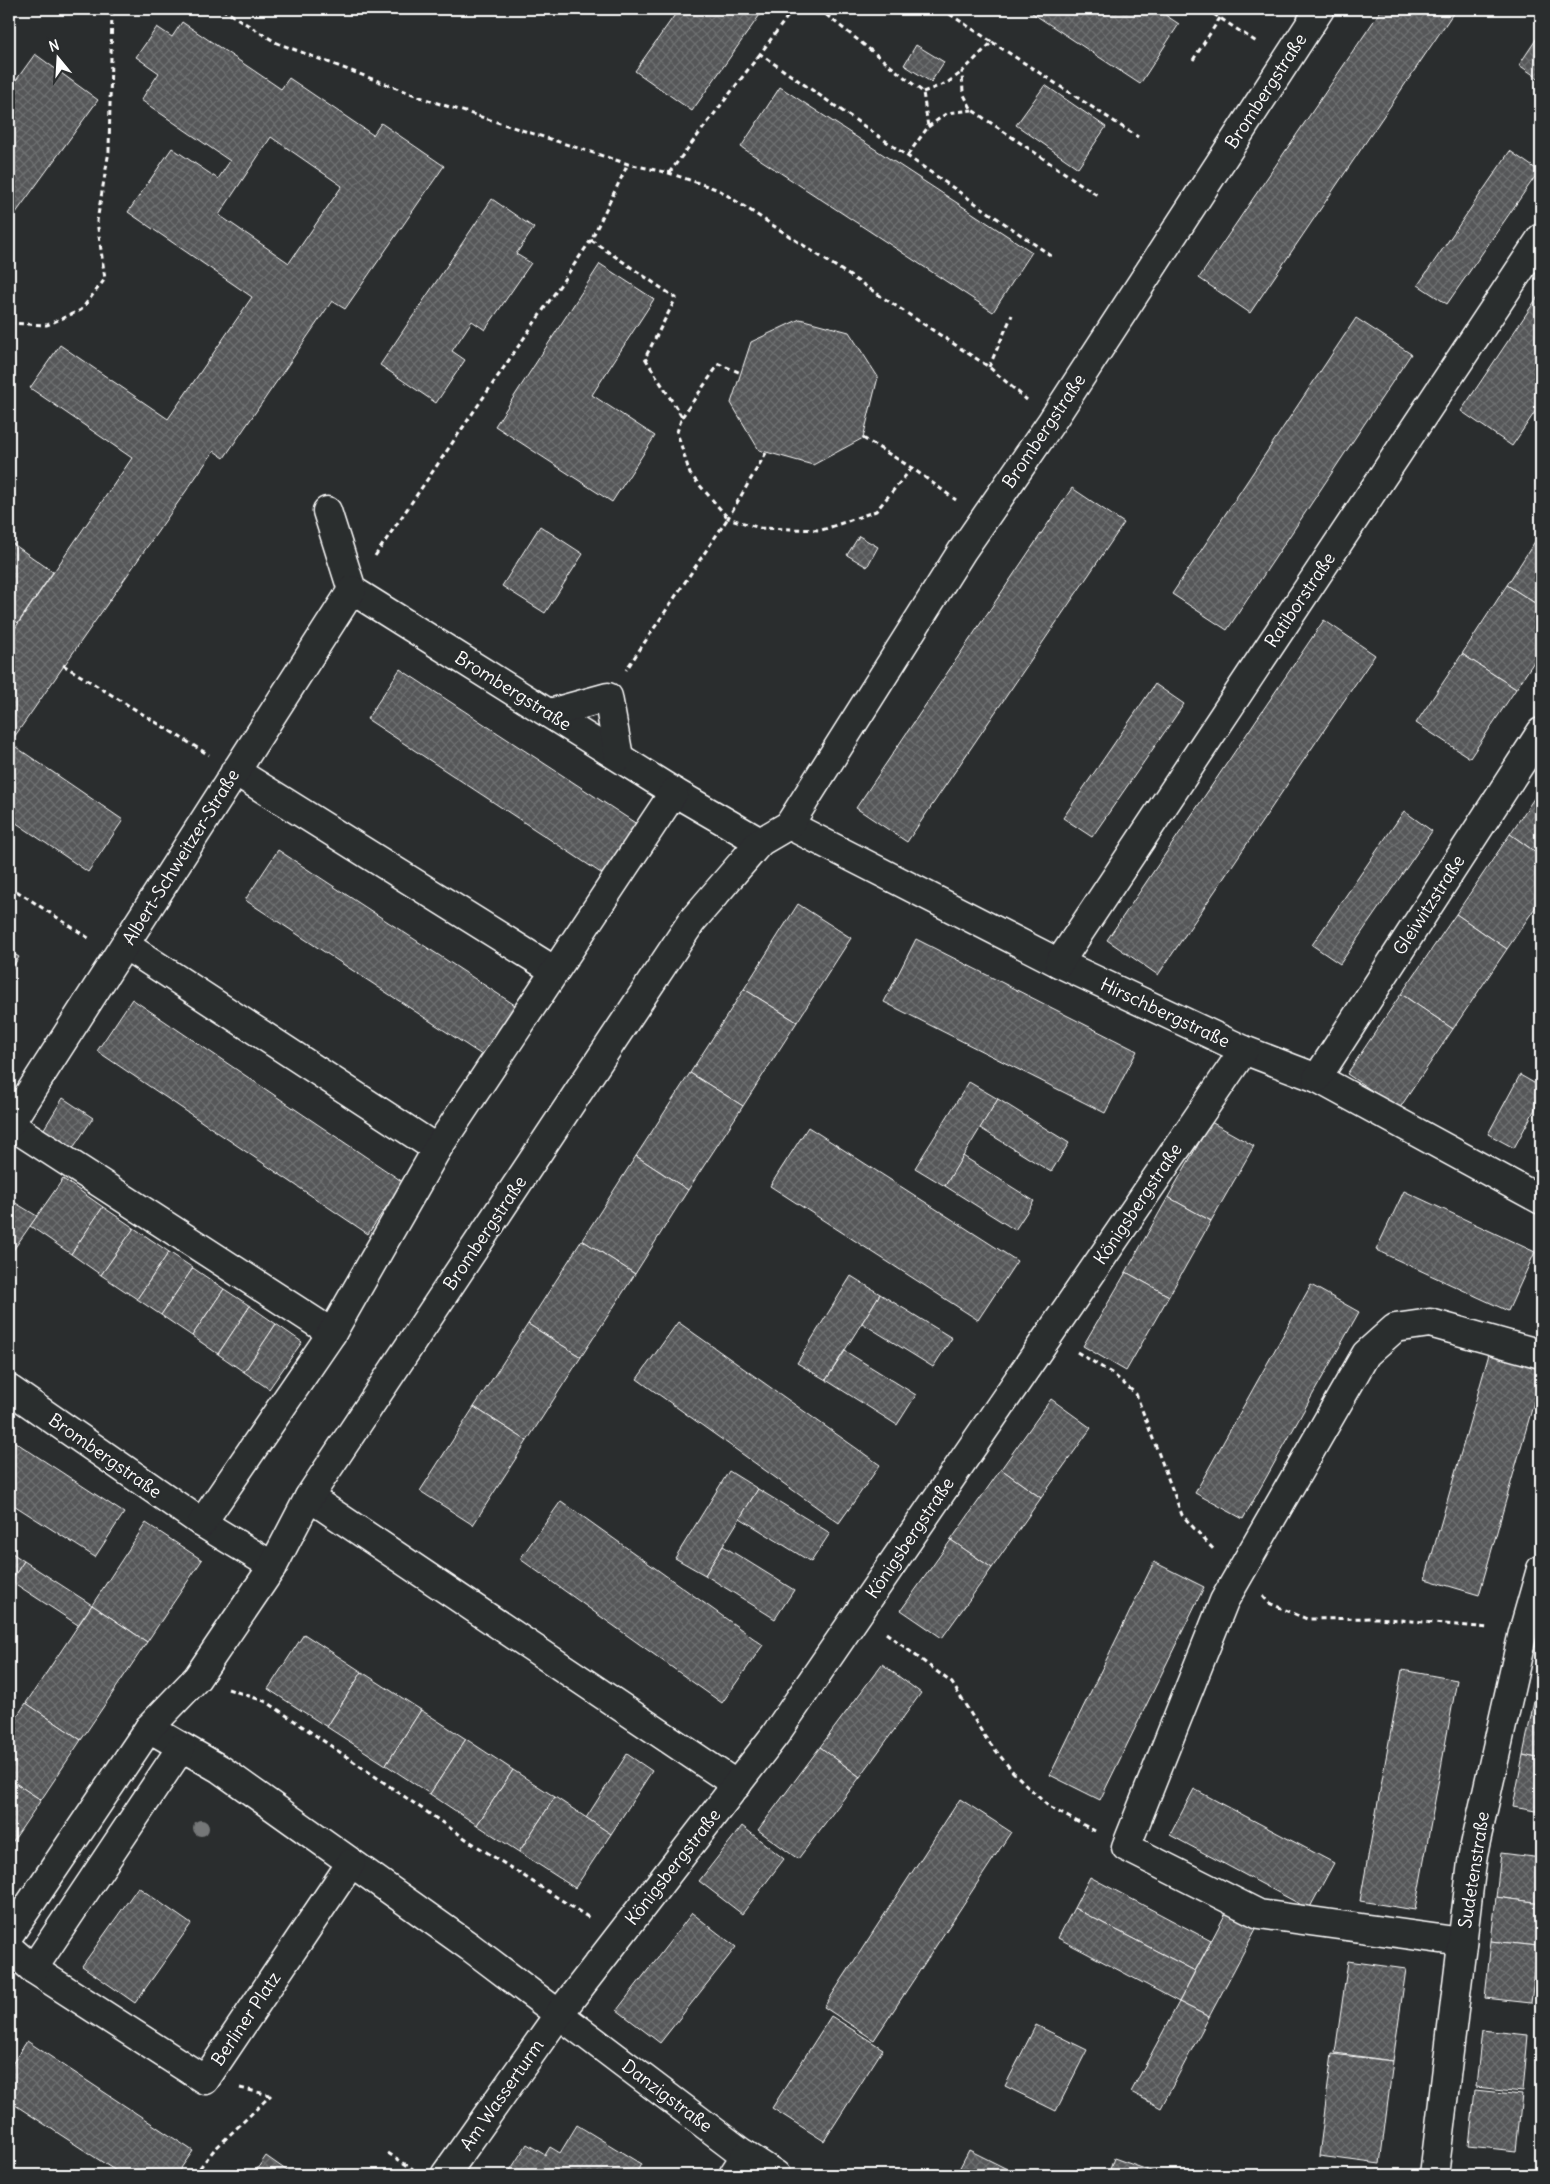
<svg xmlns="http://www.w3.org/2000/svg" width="1550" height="2184" font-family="Delius,sans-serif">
	<defs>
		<pattern id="building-cross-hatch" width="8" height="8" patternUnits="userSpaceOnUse" patternTransform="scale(1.25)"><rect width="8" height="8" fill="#555758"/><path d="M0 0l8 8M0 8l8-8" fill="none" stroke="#6e7071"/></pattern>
	</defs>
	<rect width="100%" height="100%" fill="#2a2d2e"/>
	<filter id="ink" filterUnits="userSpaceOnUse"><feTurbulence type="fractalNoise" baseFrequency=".02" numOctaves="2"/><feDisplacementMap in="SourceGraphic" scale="10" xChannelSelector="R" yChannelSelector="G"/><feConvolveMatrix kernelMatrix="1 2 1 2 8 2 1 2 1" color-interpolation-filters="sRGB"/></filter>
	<g filter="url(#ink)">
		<!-- building -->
		<g fill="url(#building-cross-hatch)" stroke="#fff" fill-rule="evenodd">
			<polygon points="679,9 764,9 692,111 635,71"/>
			<polygon points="1026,9 1156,9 1179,24 1140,84"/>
			<polygon points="1382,9 1456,9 1250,313 1199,278"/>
			<path d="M182 22 281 89 289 78 373 135 381 123 444 166 345 309 332 301 224 458 214 451 10 743 123 820 88 872 9 818V637L132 458 30 388 60 345 168 419 252 297 128 212 172 148 218 179 230 161 141 100 159 73 136 57 157 27 172 37ZM271 137 342 186 289 263 219 215Z"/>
			<polygon points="1541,32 1541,80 1519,65"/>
			<polygon points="916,45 944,62 931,82 904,65"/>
			<polygon points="35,54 98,100 10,221 9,90"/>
			<polygon points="1045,85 1106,127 1078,168 1016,125"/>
			<polygon points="780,87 1032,252 993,312 741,147"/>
			<polygon points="1510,151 1539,171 1447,304 1418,285"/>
			<polygon points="492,199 534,228 516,254 531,263 485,330 472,321 452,351 465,360 436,403 380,365"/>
			<polygon points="600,264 654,299 592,395 655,436 612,502 495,426"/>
			<polygon points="1541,292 1541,403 1512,446 1461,411"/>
			<polygon points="1356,318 1411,354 1227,630 1172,594"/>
			<polygon points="800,319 849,332 878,377 863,438 813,465 759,450 731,403 751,342"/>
			<polygon points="1072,488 1124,523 907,842 856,808"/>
			<polygon points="540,526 583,554 545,613 502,586"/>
			<polygon points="1541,532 1541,607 1507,585"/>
			<polygon points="859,536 878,547 867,567 847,555"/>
			<polygon points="9,541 53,572 18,623 9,616"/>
			<polygon points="1507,585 1541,607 1541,651 1516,689 1462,654"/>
			<polygon points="1324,620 1375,655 1158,975 1107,940"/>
			<polygon points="1462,654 1516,689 1470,758 1416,723"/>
			<polygon points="400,669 646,830 613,881 367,719"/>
			<polygon points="1155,684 1184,704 1092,837 1063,818"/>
			<polygon points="1541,788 1541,856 1510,834"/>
			<polygon points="1404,811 1432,831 1340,964 1312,945"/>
			<polygon points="1510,834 1541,856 1541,899 1507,949 1456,914"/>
			<polygon points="278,850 524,1011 491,1061 245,900"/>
			<polygon points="798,904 851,938 797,1022 744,989"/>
			<polygon points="1456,914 1507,949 1453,1029 1401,994"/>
			<polygon points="916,939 1137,1051 1105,1113 884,1002"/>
			<polygon points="9,951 19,957 9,973"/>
			<polygon points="744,989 797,1022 743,1106 690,1073"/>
			<polygon points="1401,994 1453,1029 1399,1109 1347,1074"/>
			<polygon points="132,999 403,1182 368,1234 97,1051"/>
			<polygon points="690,1073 743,1106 688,1190 636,1156"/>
			<polygon points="1520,1075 1541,1087 1541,1098 1514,1148 1488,1134"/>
			<polygon points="969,1082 998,1099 945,1186 915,1168"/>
			<polygon points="63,1098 93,1118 71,1151 42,1132"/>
			<polygon points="998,1099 1069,1143 1051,1172 980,1128"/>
			<polygon points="1211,1122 1254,1146 1211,1221 1168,1197"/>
			<polygon points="808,1127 1017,1261 978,1320 770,1186"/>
			<polygon points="636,1156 688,1190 635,1274 582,1240"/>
			<polygon points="963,1156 1034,1201 1015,1230 945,1186"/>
			<polygon points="63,1179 103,1207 71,1254 30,1226"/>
			<polygon points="1404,1191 1535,1252 1508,1311 1376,1250"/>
			<polygon points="1168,1197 1211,1221 1169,1296 1126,1272"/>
			<polygon points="9,1199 37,1216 9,1256"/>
			<polygon points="103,1207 134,1228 101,1275 71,1254"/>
			<polygon points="134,1228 169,1252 137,1299 101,1275"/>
			<polygon points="582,1240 635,1274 581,1357 528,1324"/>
			<polygon points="169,1252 193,1268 161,1315 137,1299"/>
			<polygon points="193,1268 224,1289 192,1336 161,1315"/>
			<polygon points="1126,1272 1169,1296 1126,1371 1083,1346"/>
			<polygon points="851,1276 880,1294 826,1380 797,1363"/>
			<polygon points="1311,1285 1359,1312 1243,1519 1195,1493"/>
			<polygon points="224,1289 250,1306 218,1354 192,1336"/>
			<polygon points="880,1294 952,1338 933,1367 862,1323"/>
			<polygon points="250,1306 276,1324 244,1372 218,1354"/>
			<polygon points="678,1322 880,1465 839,1523 637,1379"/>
			<polygon points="276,1324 302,1342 269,1389 244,1372"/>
			<polygon points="528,1324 581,1357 527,1441 474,1407"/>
			<polygon points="845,1351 916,1395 897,1425 826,1380"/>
			<polygon points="1489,1354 1541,1369 1541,1377 1479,1595 1425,1579"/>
			<polygon points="1051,1399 1091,1428 1041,1498 1001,1469"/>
			<polygon points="474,1407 527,1441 473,1525 420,1491"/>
			<polygon points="9,1438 124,1513 95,1557 9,1502"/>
			<polygon points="1001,1469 1041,1498 992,1568 951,1540"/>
			<polygon points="729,1471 758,1489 705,1575 675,1558"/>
			<polygon points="758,1489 830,1533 811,1562 740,1518"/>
			<polygon points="561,1501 763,1645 722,1703 520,1559"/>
			<polygon points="146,1523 202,1560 147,1642 92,1605"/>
			<polygon points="951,1540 992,1568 942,1638 901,1610"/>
			<polygon points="723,1546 794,1590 775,1619 705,1575"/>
			<polygon points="9,1551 24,1561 9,1584"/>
			<polygon points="24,1561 92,1605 78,1625 11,1581"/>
			<polygon points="1154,1562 1204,1587 1100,1800 1050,1775"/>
			<polygon points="92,1605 147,1642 81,1740 26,1703"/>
			<polygon points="304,1634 362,1672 327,1727 268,1689"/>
			<polygon points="882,1664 921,1693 860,1777 820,1747"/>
			<polygon points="1541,1664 1541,1718 1531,1716"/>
			<polygon points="1402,1670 1457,1680 1415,1910 1360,1901"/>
			<polygon points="362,1672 421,1710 386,1765 327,1727"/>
			<polygon points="26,1703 81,1740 41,1800 9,1779 9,1728"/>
			<polygon points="421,1710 466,1739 430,1794 386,1765"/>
			<polygon points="1531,1716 1541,1718 1541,1759 1523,1755"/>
			<polygon points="466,1739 513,1770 477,1825 430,1794"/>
			<polygon points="820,1747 860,1777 798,1859 758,1830"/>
			<polygon points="627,1754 652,1771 611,1834 586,1818"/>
			<polygon points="1523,1755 1541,1759 1541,1812 1513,1807"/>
			<polygon points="513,1770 555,1797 519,1852 477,1825"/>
			<polygon points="9,1779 41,1800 9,1847"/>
			<polygon points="1194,1789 1334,1863 1309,1909 1170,1835"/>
			<polygon points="555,1797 611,1834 575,1888 519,1852"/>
			<polygon points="960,1799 1011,1832 874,2040 824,2007"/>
			<polygon points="742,1826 784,1859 742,1914 699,1881"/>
			<polygon points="1501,1853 1541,1858 1541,1903 1496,1897"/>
			<polygon points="1090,1877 1211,1941 1195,1971 1074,1908"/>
			<polygon points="138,1887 191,1924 135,2003 82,1966"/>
			<polygon points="1496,1897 1541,1903 1538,1946 1491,1941"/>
			<polygon points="1074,1908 1195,1971 1179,2002 1058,1938"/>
			<polygon points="1228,1909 1258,1925 1209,2017 1179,2002"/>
			<polygon points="692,1913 736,1947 660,2043 617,2010"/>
			<polygon points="1491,1941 1538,1946 1531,2003 1485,1998"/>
			<polygon points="1348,1961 1406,1969 1393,2061 1335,2053"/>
			<polygon points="1179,2002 1209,2017 1161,2108 1131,2092"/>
			<polygon points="831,2016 883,2049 824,2141 772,2108"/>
			<polygon points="1036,2025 1087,2050 1056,2111 1005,2086"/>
			<polygon points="1482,2030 1528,2035 1523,2092 1476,2087"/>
			<polygon points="27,2041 193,2151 176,2175 122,2175 9,2101 9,2069"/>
			<polygon points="1332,2054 1393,2061 1380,2164 1319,2156"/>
			<polygon points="1475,2090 1522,2095 1516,2151 1469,2146"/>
			<polygon points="577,2125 641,2164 635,2175 507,2175 527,2144 545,2155 550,2147 560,2153"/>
			<polygon points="969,2150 1019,2175 956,2175"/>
			<polygon points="266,2156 293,2175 253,2175"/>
			<polygon points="1114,2158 1162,2175 1108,2175"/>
		</g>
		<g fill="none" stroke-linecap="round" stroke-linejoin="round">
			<defs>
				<g id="minor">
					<polyline points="327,511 352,590"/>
					<polyline points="352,590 674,792 760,842"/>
					<polyline points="550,713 608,697 619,757"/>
					<polyline points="235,771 555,971"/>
					<polyline points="789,825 1059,963 1244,1050 1317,1078 1541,1200"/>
					<polyline points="125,945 437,1149"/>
					<polyline points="1059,963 1541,238"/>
					<polyline points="1317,1078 1541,732"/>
					<polyline points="9,1124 332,1333"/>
					<polyline points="9,1125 352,590"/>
					<polyline points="9,1389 202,1523 273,1566"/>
					<polyline points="309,1497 737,1785"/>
					<polyline points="202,1523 332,1333 437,1149 674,792"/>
					<polyline points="149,1728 220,1769 470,1947 741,2152 776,2175"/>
					<polyline points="9,1935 149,1728 197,1678 273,1566 309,1497 692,921 760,842 789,825 962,551 1052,421 1320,9"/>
					<polyline points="1462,1942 1259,1914 1126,1847 1224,1601 1366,1354 1395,1328 1430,1323 1541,1354"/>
					<polyline points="9,1948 33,1969 205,2080 351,1863"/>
					<polyline points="33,1969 181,1748"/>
					<polyline points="445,2175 559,2014 775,1735 1244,1050"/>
					<polyline points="733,2175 746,2155"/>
					<polyline points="1434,2175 1473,1854 1523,1632 1541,1569"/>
				</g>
			</defs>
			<!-- minor casing -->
			<use href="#minor" stroke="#fff" stroke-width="31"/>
			<!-- path -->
			<g stroke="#fff" stroke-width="3" stroke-dasharray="5 4" stroke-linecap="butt">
				<polyline points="222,9 277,43 431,101 628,164 669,173 719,190 989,367 1027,400"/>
				<polyline points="793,9 760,54 1053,257"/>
				<polyline points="819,9 923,92 928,127 907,156"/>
				<polyline points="942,9 992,42 962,72 963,93 972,110 1097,195"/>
				<polyline points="1206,9 1258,43"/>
				<polyline points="992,42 1138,137"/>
				<polyline points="1193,60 1220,18"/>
				<polyline points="923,92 947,83 962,72"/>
				<polyline points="928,127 947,113 972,110"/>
				<polyline points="669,173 760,54"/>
				<polyline points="591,240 676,298 645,358 682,417 677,432 690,474 728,518 626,670"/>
				<polyline points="9,323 47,325 81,310 105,279 97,221 109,151 112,9"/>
				<polyline points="989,367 1012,315"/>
				<polyline points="682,417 719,364 741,373"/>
				<polyline points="863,438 912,468 956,500"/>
				<polyline points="766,453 728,518 760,528 822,530 876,511 912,468"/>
				<polyline points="375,556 591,240 628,164"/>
				<polyline points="63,665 209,755"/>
				<polyline points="9,886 90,939"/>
				<polyline points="1077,1352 1113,1374 1136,1394 1182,1515 1215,1551"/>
				<polyline points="1263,1596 1269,1603 1307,1619 1378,1618 1490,1628"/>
				<polyline points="886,1633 952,1683 985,1737 1013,1772 1049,1807 1097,1832"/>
				<polyline points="228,1689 267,1702 469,1841 591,1919"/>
				<polyline points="240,2088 270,2095"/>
				<polyline points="388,2153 413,2169"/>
				<polyline points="194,2175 214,2150 271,2095"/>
			</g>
			<!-- minor -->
			<use href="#minor" stroke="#2a2d2e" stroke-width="28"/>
		</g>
		<!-- trees -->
		<circle fill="#757778" cx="201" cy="1828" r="8"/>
	</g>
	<g text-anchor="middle" stroke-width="5" stroke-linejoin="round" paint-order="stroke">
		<!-- street labels -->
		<g font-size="18" fill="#fff" stroke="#2a2d2e">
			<text transform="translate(1266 91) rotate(-57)" y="6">Brombergstraße</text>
			<text transform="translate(1044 431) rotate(-56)" y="6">Brombergstraße</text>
			<text transform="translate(1300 600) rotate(-56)" y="6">Ratiborstraße</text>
			<text transform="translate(513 691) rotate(32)" y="6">Brombergstraße</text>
			<text transform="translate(181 857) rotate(-58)" y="6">Albert-Schweitzer-Straße</text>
			<text transform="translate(1429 905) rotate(-57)" y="6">Gleiwitzstraße</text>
			<text transform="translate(1165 1013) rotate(25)" y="6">Hirschbergstraße</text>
			<text transform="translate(1138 1204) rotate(-56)" y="6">Königsbergstraße</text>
			<text transform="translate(485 1233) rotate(-56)" y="6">Brombergstraße</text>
			<text transform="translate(105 1456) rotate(35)" y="6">Brombergstraße</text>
			<text transform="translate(910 1538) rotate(-56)" y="6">Königsbergstraße</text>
			<text transform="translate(673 1867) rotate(-52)" y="6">Königsbergstraße</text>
			<text transform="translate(1474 1870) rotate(-81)" y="6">Sudetenstraße</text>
			<text transform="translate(246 2019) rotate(-56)" y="6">Berliner Platz</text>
			<text transform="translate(502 2095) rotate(-55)" y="6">Am Wasserturm</text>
			<text transform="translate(667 2096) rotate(37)" y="6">Danzigstraße</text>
		</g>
	</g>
	<!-- margin -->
	<rect width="1550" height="2184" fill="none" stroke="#2a2d2e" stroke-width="30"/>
	<rect x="15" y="15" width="1520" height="2154" fill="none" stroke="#fff" stroke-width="2" filter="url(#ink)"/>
	<!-- north arrow -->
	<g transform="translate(58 58) rotate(342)" stroke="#2a2d2e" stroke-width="4" paint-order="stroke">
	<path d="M0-4L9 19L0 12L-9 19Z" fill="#ffffff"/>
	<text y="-8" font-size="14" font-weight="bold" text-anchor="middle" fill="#ffffff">N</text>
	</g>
</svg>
